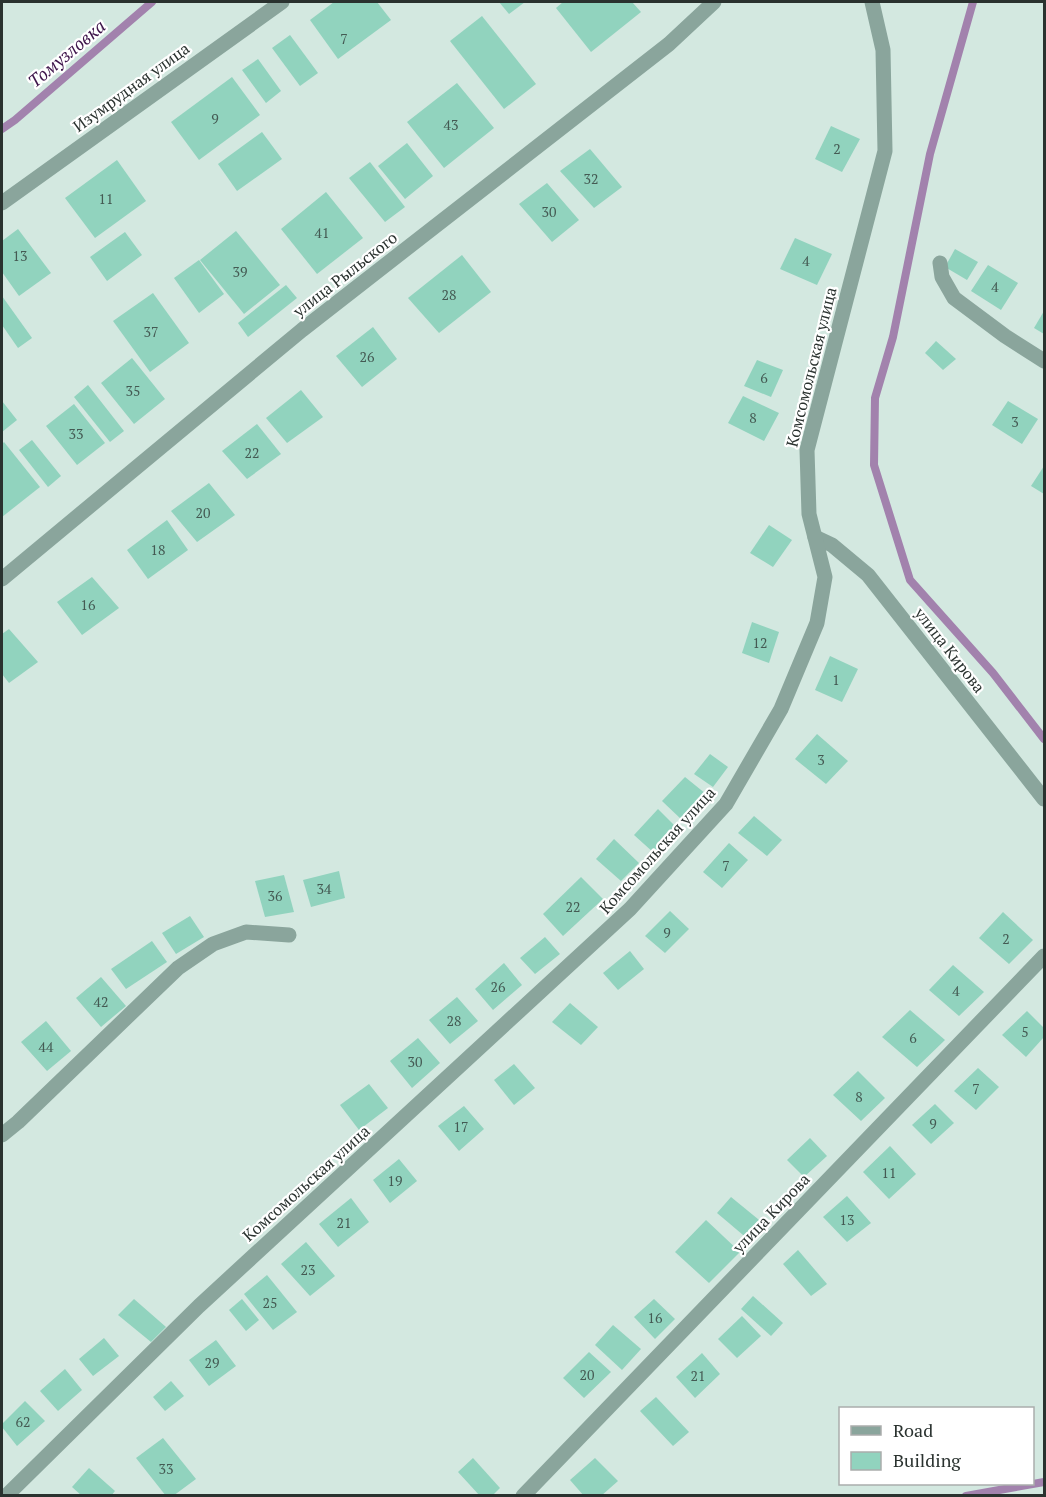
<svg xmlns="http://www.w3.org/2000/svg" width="1046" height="1497" font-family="'PT Serif',serif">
	<rect width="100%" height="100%" fill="#d3e8e0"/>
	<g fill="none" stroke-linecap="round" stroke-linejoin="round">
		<!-- stream -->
		<g stroke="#a282ad" stroke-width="8">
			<polyline points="973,2 930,154 893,337 875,398 874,465 910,580 993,673 1044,739"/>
			<polyline points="2,129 15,120 152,2"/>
			<polyline points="966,1496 1044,1482"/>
		</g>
	</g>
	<!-- building -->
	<g fill="#91d3be">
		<polygon points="334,2 377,2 391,20 338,59 310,20"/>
		<polygon points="499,2 525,2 509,14"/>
		<polygon points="563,2 632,2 641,12 591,52 556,8"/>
		<polygon points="482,16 536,84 504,109 450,41"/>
		<polygon points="290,35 318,73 300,86 272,48"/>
		<polygon points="258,59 281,91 266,103 242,70"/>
		<polygon points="232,77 260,115 199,160 171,122"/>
		<polygon points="457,83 494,128 444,168 407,122"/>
		<polygon points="831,126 860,139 842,172 815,159"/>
		<polygon points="262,132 282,159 237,191 218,164"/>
		<polygon points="407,143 433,176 405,199 378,166"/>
		<polygon points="590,149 622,187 594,208 560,171"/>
		<polygon points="117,160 146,201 95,238 65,198"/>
		<polygon points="370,162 405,207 385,222 349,178"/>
		<polygon points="547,183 579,220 552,242 519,204"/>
		<polygon points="326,192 363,238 317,274 281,229"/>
		<polygon points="18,229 51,273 19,296 2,272 2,241"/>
		<polygon points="236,231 280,285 244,314 200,260"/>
		<polygon points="125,232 142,255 107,281 90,257"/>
		<polygon points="795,238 832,254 817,285 780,269"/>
		<polygon points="955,249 978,262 967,280 945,267"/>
		<polygon points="462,255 491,292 439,333 408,298"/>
		<polygon points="199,260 224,294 199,313 174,278"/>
		<polygon points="988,265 1018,283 1001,310 971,291"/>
		<polygon points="286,285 297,298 248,337 238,323"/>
		<polygon points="153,293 189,343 150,372 113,321"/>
		<polygon points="2,296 32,338 18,348 2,325"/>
		<polygon points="1044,311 1044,334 1034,328"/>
		<polygon points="373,327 397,359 362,387 336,356"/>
		<polygon points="936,341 956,359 943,370 925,353"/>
		<polygon points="132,358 165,399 134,424 101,383"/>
		<polygon points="757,360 783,370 771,397 744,386"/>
		<polygon points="88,385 124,431 110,442 74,397"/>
		<polygon points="301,390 323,417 287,443 266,418"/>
		<polygon points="743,396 779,413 764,441 728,423"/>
		<polygon points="2,401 17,420 2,432"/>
		<polygon points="1008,401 1038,419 1022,444 992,425"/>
		<polygon points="74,404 105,443 77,465 46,426"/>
		<polygon points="257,424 281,454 247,479 222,451"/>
		<polygon points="32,440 61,476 48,487 19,450"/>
		<polygon points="4,442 40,487 2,517 2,444"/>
		<polygon points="1044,466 1044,494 1031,486"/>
		<polygon points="209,483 235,515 197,542 171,511"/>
		<polygon points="167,520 188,550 148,579 127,550"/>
		<polygon points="769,525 792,540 773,567 750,553"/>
		<polygon points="92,577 119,608 82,635 57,602"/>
		<polygon points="752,622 779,632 769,663 742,653"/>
		<polygon points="9,629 38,662 9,683 2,674 2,634"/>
		<polygon points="830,656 858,669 842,702 815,690"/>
		<polygon points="817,734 848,761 826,784 795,759"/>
		<polygon points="710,754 728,767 713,787 694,774"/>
		<polygon points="685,777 706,794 682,820 662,801"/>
		<polygon points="658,809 678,829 654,853 634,835"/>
		<polygon points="754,816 782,840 767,856 738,833"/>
		<polygon points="614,839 639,863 621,881 596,859"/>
		<polygon points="729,843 748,860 722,888 703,872"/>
		<polygon points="339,871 345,898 311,907 303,880"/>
		<polygon points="284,875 294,912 265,917 255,881"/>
		<polygon points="581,877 603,899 563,936 543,914"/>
		<polygon points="670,911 689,929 665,953 645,936"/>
		<polygon points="1003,912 1033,940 1009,964 979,938"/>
		<polygon points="190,916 204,937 176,954 162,933"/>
		<polygon points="545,937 560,954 535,974 520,958"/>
		<polygon points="152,941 167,962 126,989 111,969"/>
		<polygon points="630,951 644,969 618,990 603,973"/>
		<polygon points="504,963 522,985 493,1010 475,989"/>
		<polygon points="953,965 984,992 959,1016 929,990"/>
		<polygon points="101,977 126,1006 101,1027 76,998"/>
		<polygon points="457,997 478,1021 450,1044 429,1020"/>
		<polygon points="570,1003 598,1027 581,1045 552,1022"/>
		<polygon points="910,1010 945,1040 917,1067 882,1037"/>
		<polygon points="1027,1011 1044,1028 1044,1037 1026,1057 1002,1035"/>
		<polygon points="46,1021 71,1051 47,1071 21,1042"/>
		<polygon points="418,1038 440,1063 412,1088 390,1061"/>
		<polygon points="514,1064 535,1088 514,1105 494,1080"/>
		<polygon points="978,1068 999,1087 976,1110 954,1091"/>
		<polygon points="858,1071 885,1098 861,1121 833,1095"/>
		<polygon points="369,1084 388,1108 359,1130 340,1105"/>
		<polygon points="935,1104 954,1123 931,1144 912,1125"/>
		<polygon points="464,1106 484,1129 459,1151 438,1126"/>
		<polygon points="810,1138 827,1156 804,1177 787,1160"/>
		<polygon points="890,1146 916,1174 889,1199 863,1172"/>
		<polygon points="399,1159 417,1181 390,1203 373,1180"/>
		<polygon points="847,1196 871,1223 847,1242 823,1217"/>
		<polygon points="731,1197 764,1224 749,1240 717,1213"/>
		<polygon points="351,1198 369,1222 338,1247 319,1224"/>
		<polygon points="706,1220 740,1252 709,1283 675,1252"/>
		<polygon points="306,1242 335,1276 310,1296 281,1264"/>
		<polygon points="798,1250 827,1284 811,1296 783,1264"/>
		<polygon points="267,1275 297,1312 273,1330 244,1294"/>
		<polygon points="753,1296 783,1323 771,1336 741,1309"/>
		<polygon points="134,1299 166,1327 151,1342 118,1315"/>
		<polygon points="242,1299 259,1320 246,1331 229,1310"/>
		<polygon points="654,1299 675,1319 655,1339 634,1317"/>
		<polygon points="742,1316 761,1336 737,1358 718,1339"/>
		<polygon points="613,1325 641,1349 622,1370 595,1345"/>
		<polygon points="104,1338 119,1356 93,1376 79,1359"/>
		<polygon points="216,1340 236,1366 209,1386 189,1360"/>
		<polygon points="589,1352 611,1372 584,1398 563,1378"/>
		<polygon points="702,1353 720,1374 695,1398 676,1377"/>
		<polygon points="65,1369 82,1390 58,1411 40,1391"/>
		<polygon points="171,1381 184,1396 165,1411 153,1397"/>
		<polygon points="656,1397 689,1432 673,1446 640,1411"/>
		<polygon points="25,1401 45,1421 17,1446 2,1427 2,1424"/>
		<polygon points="163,1438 196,1479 173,1496 166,1496 136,1458"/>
		<polygon points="473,1458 500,1488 492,1496 480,1496 458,1472"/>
		<polygon points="595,1458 618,1481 601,1496 584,1496 570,1480"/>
		<polygon points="89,1468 115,1491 111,1496 82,1496 72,1487"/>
	</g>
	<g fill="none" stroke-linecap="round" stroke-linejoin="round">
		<!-- minor -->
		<g stroke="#8aa59c" stroke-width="15">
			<polyline points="2,203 282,2"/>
			<polyline points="940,263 942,277 954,298 1005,336 1044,361"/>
			<polyline points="815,537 832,545 868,575 1044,799"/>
			<polyline points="2,579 302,330 669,44 714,2"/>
			<polyline points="2,1135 18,1122 178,968 213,944 246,932 289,935"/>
			<polyline points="6,1496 199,1306 630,909 726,804 781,709 817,623 825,577 809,514 807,450 885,151 883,50 872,2"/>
			<polyline points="523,1496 1044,956"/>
		</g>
	</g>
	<g text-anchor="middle" stroke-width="4.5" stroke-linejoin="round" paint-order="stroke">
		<!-- number labels -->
		<g font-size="14" fill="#445a53">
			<text x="344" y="44">7</text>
			<text x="215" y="124">9</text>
			<text x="451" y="130">43</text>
			<text x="837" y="154">2</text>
			<text x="591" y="184">32</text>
			<text x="106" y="204">11</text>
			<text x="549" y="217">30</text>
			<text x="322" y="238">41</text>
			<text x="20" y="261">13</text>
			<text x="806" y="266">4</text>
			<text x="240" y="277">39</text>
			<text x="995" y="292">4</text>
			<text x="449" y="300">28</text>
			<text x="151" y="337">37</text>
			<text x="367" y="362">26</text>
			<text x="764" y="383">6</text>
			<text x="133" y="396">35</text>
			<text x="753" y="423">8</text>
			<text x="1015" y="427">3</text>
			<text x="76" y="439">33</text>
			<text x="252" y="458">22</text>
			<text x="203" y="518">20</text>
			<text x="158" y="555">18</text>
			<text x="88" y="610">16</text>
			<text x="760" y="648">12</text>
			<text x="836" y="685">1</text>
			<text x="821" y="765">3</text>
			<text x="726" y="871">7</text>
			<text x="324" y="894">34</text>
			<text x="275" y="901">36</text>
			<text x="573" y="912">22</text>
			<text x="667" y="938">9</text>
			<text x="1006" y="944">2</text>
			<text x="498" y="992">26</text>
			<text x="956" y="996">4</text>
			<text x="101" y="1007">42</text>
			<text x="454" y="1026">28</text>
			<text x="1025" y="1037">5</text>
			<text x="913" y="1043">6</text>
			<text x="46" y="1052">44</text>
			<text x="415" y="1067">30</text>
			<text x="976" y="1094">7</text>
			<text x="859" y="1102">8</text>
			<text x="933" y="1129">9</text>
			<text x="461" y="1132">17</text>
			<text x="889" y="1178">11</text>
			<text x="395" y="1186">19</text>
			<text x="847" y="1225">13</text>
			<text x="344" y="1228">21</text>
			<text x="308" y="1275">23</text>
			<text x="270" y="1308">25</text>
			<text x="655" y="1323">16</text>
			<text x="212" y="1368">29</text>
			<text x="587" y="1380">20</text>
			<text x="698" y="1381">21</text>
			<text x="23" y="1427">62</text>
			<text x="166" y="1474">33</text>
		</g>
		<!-- street labels -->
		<g font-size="16" fill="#2a322f" stroke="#fff">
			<text transform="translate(131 87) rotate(-36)" y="6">Изумрудная улица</text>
			<text transform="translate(345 274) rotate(-38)" y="6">улица Рыльского</text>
			<text transform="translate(811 367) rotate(-76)" y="6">Комсомольская улица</text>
			<text transform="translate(950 650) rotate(52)" y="6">улица Кирова</text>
			<text transform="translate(657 850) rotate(-48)" y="6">Комсомольская улица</text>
			<text transform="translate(306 1183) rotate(-42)" y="6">Комсомольская улица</text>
			<text transform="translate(771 1213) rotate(-46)" y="6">улица Кирова</text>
		</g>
		<!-- water labels -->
		<g font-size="18" font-style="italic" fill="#3d144a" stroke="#fff">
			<text transform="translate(67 54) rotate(-40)" y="6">Томузловка</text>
		</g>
	</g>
	<!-- border -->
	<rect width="1046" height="1497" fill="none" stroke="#2a322f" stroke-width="6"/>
	<!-- legend -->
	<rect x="839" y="1407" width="195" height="78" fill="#ffffff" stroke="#aaadac" stroke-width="1.5"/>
	<rect x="851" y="1426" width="30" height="9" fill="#8aa59c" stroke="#aaadac" stroke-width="1.5"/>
	<text x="893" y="1437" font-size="18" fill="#2a322f">Road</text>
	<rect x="851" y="1452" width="30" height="18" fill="#91d3be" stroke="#aaadac" stroke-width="1.5"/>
	<text x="893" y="1467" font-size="18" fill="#2a322f">Building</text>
</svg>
